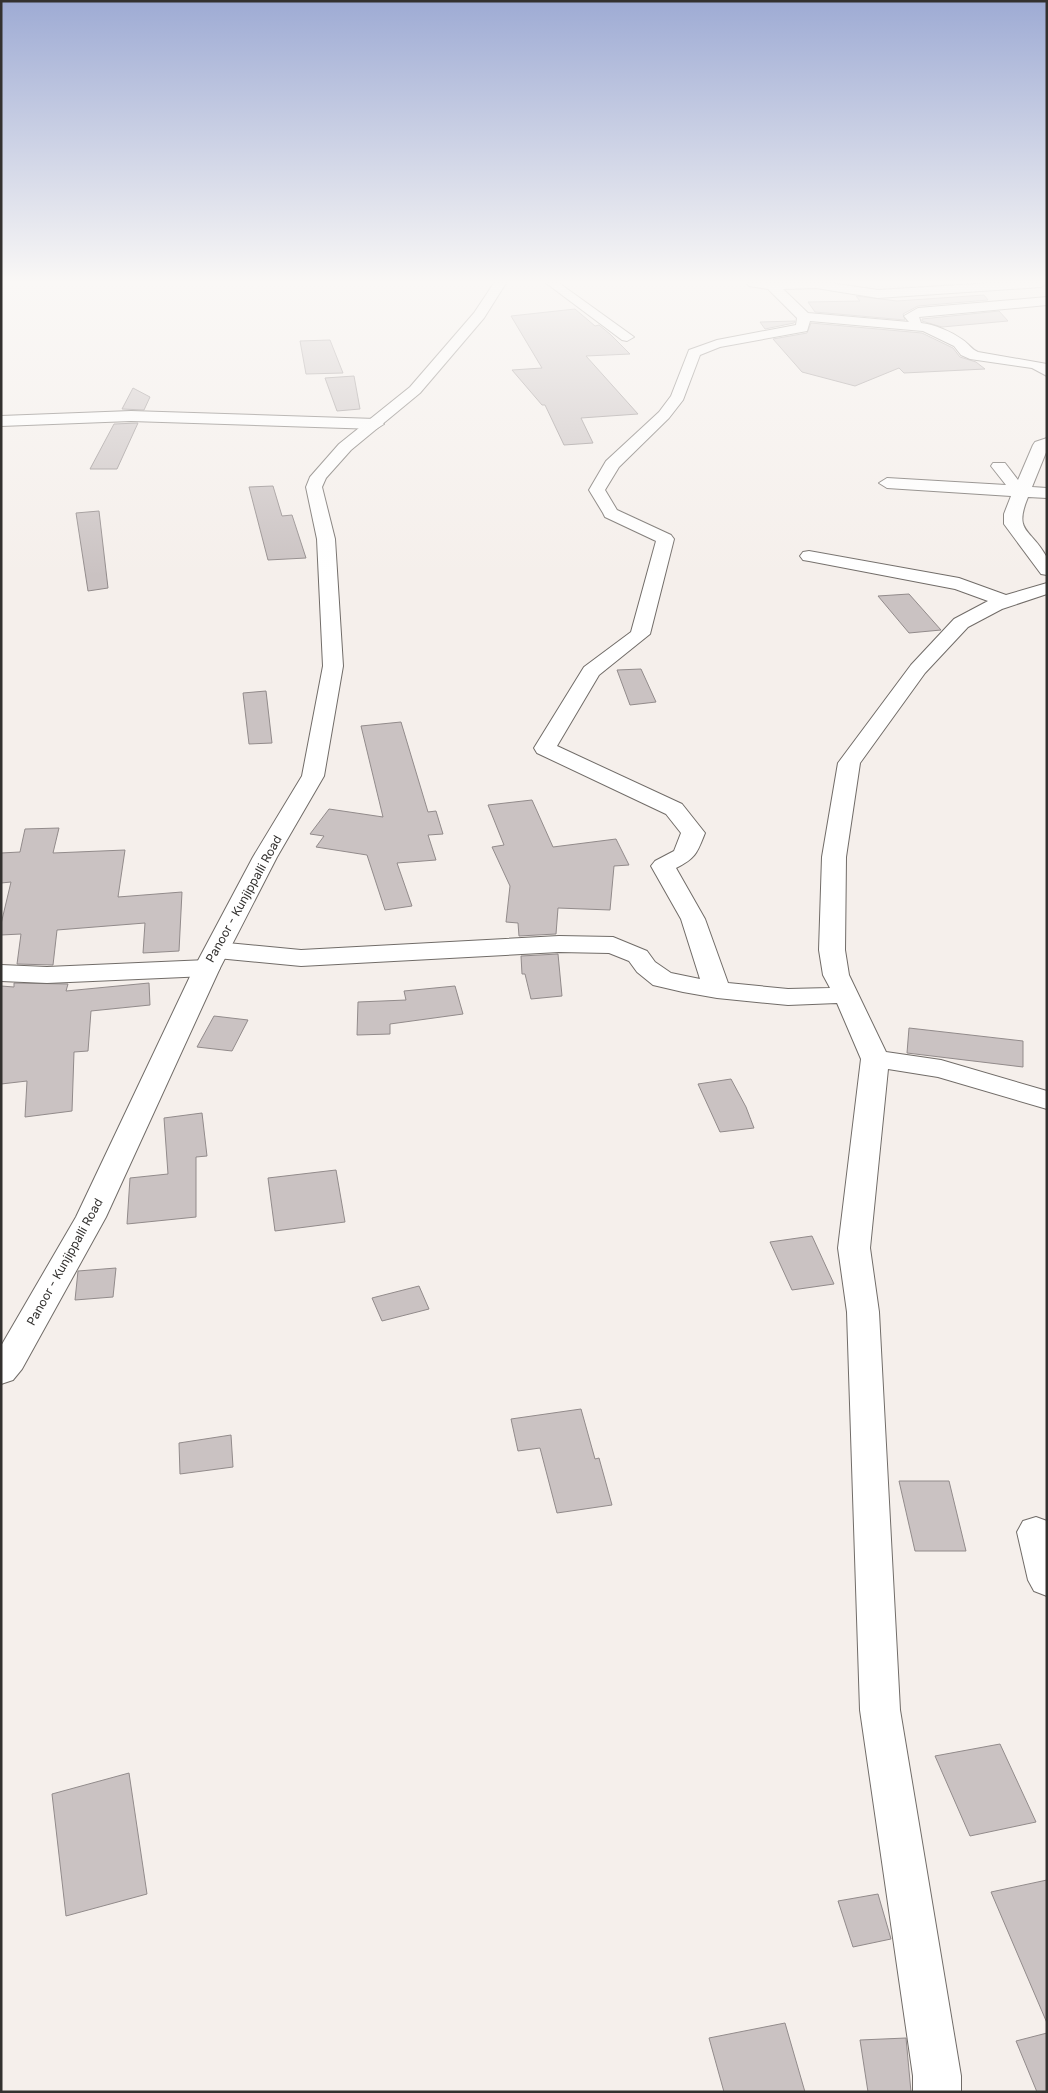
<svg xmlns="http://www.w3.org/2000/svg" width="1048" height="2093" font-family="Inter,sans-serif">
	<rect width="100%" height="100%" fill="#f5efeb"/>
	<!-- building -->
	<g fill="#cac2c2" stroke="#928b8b">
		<polygon points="984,295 988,300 918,306 903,314 905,320 815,312 808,302 860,301 856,296 897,301"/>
		<polygon points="575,309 595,326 599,325 610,334 630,354 586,356 638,414 581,418 593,443 564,445 545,405 542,405 512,370 542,368 511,316"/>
		<polygon points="999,311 1008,321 942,327 922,321 922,319"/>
		<polygon points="795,321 794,323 765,329 760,322"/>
		<polygon points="811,323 922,333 953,348 960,357 976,362 985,369 904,373 899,368 855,386 802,372 773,339 807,333"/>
		<polygon points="330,340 343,373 306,374 300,341"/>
		<polygon points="354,376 360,409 337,411 325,378"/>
		<polygon points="133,388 150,397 144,410 122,409"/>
		<polygon points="138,423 117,469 90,469 114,424"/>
		<polygon points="273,486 282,516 292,515 306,558 268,560 249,487"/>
		<polygon points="99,511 108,588 88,591 76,513"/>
		<polygon points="909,594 941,630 909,633 878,596"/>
		<polygon points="641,669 656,702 630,705 617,670"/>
		<polygon points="266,691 272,743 249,744 243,693"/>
		<polygon points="401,722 428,812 436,811 443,834 428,835 436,860 397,863 412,906 385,910 367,855 316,847 324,836 310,834 329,809 383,817 361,726"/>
		<polygon points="532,800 553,847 616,839 629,865 614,866 610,910 558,908 556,934 519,936 518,923 506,922 510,886 492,847 504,845 488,805"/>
		<polygon points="59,828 53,853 125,850 118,897 182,892 179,951 143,953 145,923 57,930 53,965 17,964 21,934 1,935 1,924 11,882 1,883 1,853 20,852 25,829"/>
		<polygon points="558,954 562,996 531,999 525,974 522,974 521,956"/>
		<polygon points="14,983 68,984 66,991 149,983 150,1005 91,1011 88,1051 74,1052 72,1111 25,1117 27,1081 1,1084 1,986 14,987"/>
		<polygon points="455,986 463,1014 390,1024 390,1034 357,1035 358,1002 406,1000 404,991"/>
		<polygon points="214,1016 248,1020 232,1051 197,1047"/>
		<polygon points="909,1028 1023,1041 1023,1067 907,1053"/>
		<polygon points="731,1079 746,1107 754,1128 720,1132 698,1084"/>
		<polygon points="202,1113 207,1156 196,1157 196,1217 127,1224 130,1178 168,1174 164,1118"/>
		<polygon points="336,1170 345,1222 275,1231 268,1178"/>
		<polygon points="812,1236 834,1284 792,1290 770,1242"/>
		<polygon points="116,1268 113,1297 75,1300 78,1271"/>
		<polygon points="419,1286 429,1309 382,1321 372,1298"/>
		<polygon points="581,1409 595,1459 599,1458 612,1505 557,1513 540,1448 518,1451 511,1419"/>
		<polygon points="231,1435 233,1467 180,1474 179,1443"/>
		<polygon points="899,1481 949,1481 966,1551 915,1551"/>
		<polygon points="1000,1744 1036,1822 970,1836 935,1756"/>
		<polygon points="129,1773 147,1894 66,1916 52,1794"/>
		<polygon points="1047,1880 1047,2023 991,1892"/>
		<polygon points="878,1894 891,1939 853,1947 838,1901"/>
		<polygon points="785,2023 805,2092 724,2092 709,2038"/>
		<polygon points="1047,2033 1047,2092 1037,2092 1016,2041"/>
		<polygon points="906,2038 911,2092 868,2092 860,2040"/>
	</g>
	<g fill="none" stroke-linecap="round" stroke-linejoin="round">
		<defs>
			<g id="minor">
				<polygon points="546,283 559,283 634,337 627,341 622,340"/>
				<path d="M747 283H830L878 290 992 283H1047L1041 287 878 298 816 288 783 289 808 313 909 322 904 316 918 308 1047 297V305L919 317 921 323C934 324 952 332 963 340 969 344 971 349 978 352L1047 364V376L1032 368 970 359 961 355 954 346 923 331 810 321 807 331 720 347 700 355 683 400 669 418 619 467 605 490 617 510 671 535 674 539 650 634 599 675 557 746 682 804 705 833C697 853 696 858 676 868L705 919 728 983 788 989 830 988 823 975 819 950 822 857 838 763 911 665 954 619 988 601 955 589 809 561 803 560 800 556 803 552 809 551 959 578 1006 595 1047 583V594L1002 609 968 627 925 673 860 763 846 857 845 950 849 975 886 1052 941 1060 1047 1091V1109L938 1077 888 1069 870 1248 879 1312 900 1710 961 2076V2092H913V2076L860 1710 847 1312 838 1248 861 1059 837 1003 788 1005 717 998 683 992 653 985 637 972 629 961 609 953 559 952 301 966 217 958 208 955 204 950 208 945 217 942 301 950 559 936 613 937 647 951 655 962 671 973 700 979 681 919 651 866 655 861 674 851 681 833 666 814 537 753 534 748 584 667 631 632 656 541 605 517 603 513 589 490 606 461 659 412 671 396 689 350 717 340 796 325 797 318 768 289 749 286Z"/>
				<polygon points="131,411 376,419 384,424 376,429 131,421 1,426 1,416"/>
				<path d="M1047 438V450L1032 487 1047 488V498L1028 497C1013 533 1031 528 1046 556 1048 561 1047 569 1047 575L1041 574 1004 524V514L1011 496 887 488 879 483 887 478 1006 485 991 466 993 463H1005L1018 480 1033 445 1035 442Z"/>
				<polygon points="207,960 216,962 220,968 216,974 207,976 47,983 1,981 1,965 47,967"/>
				<polygon points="1036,1517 1047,1521 1047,1596 1034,1591 1028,1580 1017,1532 1023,1521"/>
			</g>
			<polygon id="major" points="494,283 506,283 484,318 420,393 351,450 326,478 322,487 335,539 343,666 324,776 277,857 220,968 106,1217 22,1369 13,1380 1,1384 1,1346 76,1217 194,968 253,857 302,776 323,666 317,539 306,487 310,477 339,444 410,387 474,313"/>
		</defs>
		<!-- minor casing -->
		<use href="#minor" stroke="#716c68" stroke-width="2"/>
		<!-- major casing -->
		<use href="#major" stroke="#716c68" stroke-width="2"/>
		<!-- minor -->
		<use href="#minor" fill="#fff" fill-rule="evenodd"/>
		<!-- major -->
		<use href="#major" fill="#fff" fill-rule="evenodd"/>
	</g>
	<!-- sky -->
	<linearGradient id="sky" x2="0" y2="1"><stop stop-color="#9eabd4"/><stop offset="0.49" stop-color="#faf8f6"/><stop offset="1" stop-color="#faf8f6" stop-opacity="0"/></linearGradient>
	<rect width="1048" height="576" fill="url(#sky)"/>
	<g text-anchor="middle" stroke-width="4.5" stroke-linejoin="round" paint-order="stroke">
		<!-- street labels -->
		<g font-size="12" fill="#33312f" stroke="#fff">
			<text transform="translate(244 899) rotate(-61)" y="4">Panoor - Kunjippalli Road</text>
			<text transform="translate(65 1262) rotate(-61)" y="4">Panoor - Kunjippalli Road</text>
		</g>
	</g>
	<!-- border -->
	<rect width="1048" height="2093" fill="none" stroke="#33312f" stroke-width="5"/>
</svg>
